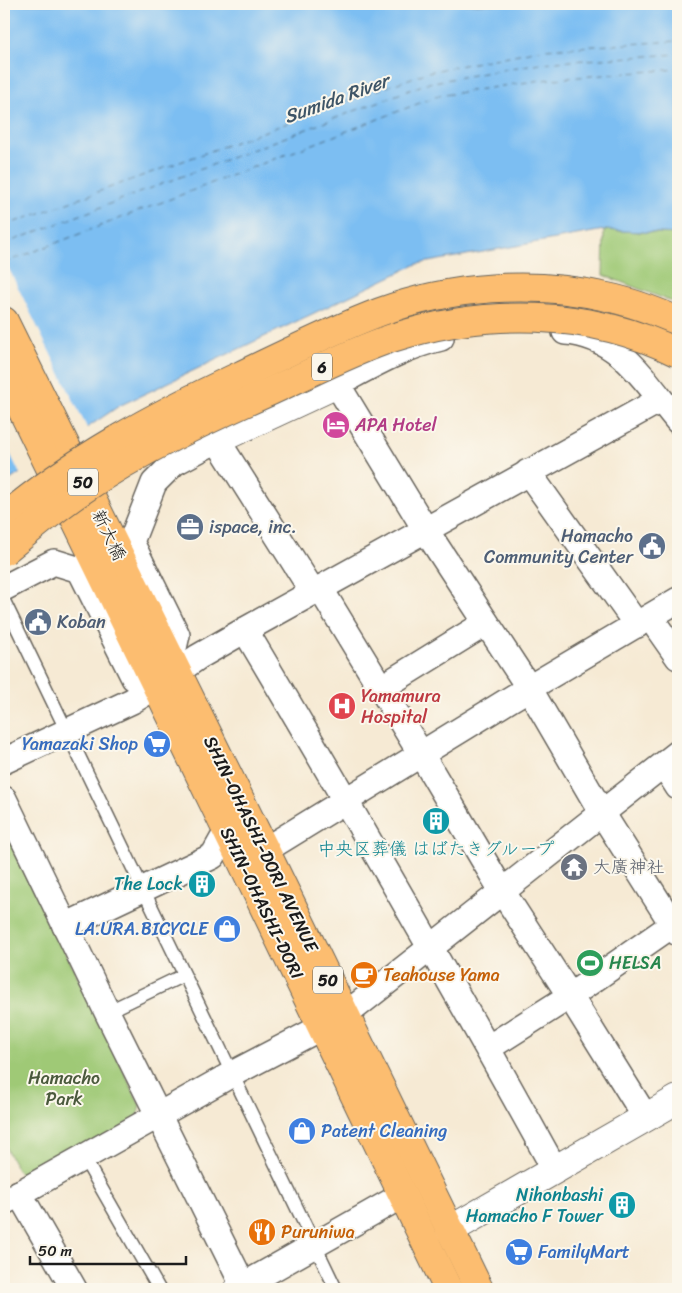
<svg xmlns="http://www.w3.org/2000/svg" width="682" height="1293" font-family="Sriracha,'Klee One',sans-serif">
	<rect width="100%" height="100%" fill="#fbf7ec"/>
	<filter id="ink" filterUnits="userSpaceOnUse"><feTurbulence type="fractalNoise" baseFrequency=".02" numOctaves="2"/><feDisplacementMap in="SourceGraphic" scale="10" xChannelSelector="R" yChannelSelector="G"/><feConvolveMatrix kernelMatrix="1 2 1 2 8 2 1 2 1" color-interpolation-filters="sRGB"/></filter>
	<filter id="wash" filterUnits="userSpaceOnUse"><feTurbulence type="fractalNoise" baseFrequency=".0096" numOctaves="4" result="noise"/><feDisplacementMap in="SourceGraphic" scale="20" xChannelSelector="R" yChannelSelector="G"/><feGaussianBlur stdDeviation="1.12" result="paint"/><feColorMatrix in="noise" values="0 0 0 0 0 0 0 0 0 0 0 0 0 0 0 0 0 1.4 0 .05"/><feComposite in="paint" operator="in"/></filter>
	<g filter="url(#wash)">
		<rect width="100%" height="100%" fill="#f6ead4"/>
		<!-- green -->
		<g fill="#9fc976" stroke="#5e7249">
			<polygon points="604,230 678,234 678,304 603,275"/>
			<polygon points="4,825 140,1105 137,1120 24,1181 4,1145"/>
		</g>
		<!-- water -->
		<polygon fill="#7cbef2" stroke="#4c6d87" points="4,4 678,4 678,234 604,230 417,264 119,406 4,484"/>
		<!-- pier -->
		<polygon fill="#f6ead4" points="4,259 88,430 21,476 4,441"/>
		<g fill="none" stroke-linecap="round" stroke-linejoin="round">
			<!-- ferry -->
			<g stroke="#3e5567" stroke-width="1" stroke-dasharray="6 5" stroke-linecap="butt">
				<polyline points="4,226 428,72 544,49 678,41"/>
				<polyline points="4,244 428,83 540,63 678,54"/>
				<polyline points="4,263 438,96 541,80 678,69"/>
			</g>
		</g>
	</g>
	<g filter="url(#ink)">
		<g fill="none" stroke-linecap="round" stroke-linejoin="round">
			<defs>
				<g id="service">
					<polyline points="4,601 336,1289"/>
					<polyline points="107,1012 184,975"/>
					<polyline points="84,1158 159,1289"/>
				</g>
				<g id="minor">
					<path d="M565 332C620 335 646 383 678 421"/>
					<path d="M441 338C403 347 371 366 337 384L425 529 529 688 602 813 678 933"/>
					<polyline points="528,472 637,625"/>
					<polyline points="4,588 54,562 80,570 134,678 157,686"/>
					<polyline points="320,588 421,754 502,891 570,996 646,1118"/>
					<polyline points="650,617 678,657"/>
					<path d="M245 630C351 808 455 988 555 1170"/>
					<polyline points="171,661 177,635 131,542 154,483 174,463 217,440 313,592"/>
					<polyline points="381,688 486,623"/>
					<polyline points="4,761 132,701 157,686 198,657 245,630 660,400"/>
					<polyline points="664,765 678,787"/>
					<polyline points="4,799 107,1012 245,1289"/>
					<polyline points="265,850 514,697 678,600"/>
					<polyline points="65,926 213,856 227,831"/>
					<polyline points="488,1048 570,996 678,921"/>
					<polyline points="19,1193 74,1289"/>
					<polyline points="4,1202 232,1074 345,1015 678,753"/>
					<polyline points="237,1289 403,1195"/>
				</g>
				<g id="tertiary">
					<polyline points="217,440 337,384"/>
					<polyline points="450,1230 678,1099"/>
				</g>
				<g id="primary">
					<polyline points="4,321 265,850 479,1289"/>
					<polyline points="4,373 227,831 448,1289"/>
				</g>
			</defs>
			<!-- service casing -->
			<use href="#service" stroke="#68645c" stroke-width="15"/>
			<!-- minor casing -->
			<use href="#minor" stroke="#68645c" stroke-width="28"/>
			<!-- tertiary casing -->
			<use href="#tertiary" stroke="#68645c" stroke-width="30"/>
			<!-- primary casing -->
			<use href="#primary" stroke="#68645c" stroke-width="30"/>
			<!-- service -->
			<use href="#service" stroke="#fff" stroke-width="12"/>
			<!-- minor -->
			<use href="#minor" stroke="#fff" stroke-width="25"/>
			<!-- tertiary -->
			<use href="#tertiary" stroke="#fff" stroke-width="28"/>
			<!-- primary -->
			<use href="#primary" stroke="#fcbd6f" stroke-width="28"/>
			<defs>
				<g id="motorway-bridge">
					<path d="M4 518C74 459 156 415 239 376 285 354 332 330 380 312 451 286 533 280 607 297 631 302 655 311 678 321"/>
					<path d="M4 551C29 531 54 509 81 491 140 450 206 420 271 391 311 373 350 352 392 338 485 308 590 309 678 353"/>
				</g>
			</defs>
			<!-- motorway-bridge casing -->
			<use href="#motorway-bridge" stroke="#68645c" stroke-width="30" stroke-linecap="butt"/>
			<!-- motorway-bridge -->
			<use href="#motorway-bridge" stroke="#fcbd6f" stroke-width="28"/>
		</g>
	</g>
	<!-- icons -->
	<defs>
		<symbol id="hotel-disc" viewBox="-11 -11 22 22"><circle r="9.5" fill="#d1479c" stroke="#fbf7ec"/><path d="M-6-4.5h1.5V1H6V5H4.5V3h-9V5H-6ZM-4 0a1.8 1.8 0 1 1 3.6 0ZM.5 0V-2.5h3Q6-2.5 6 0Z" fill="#fff"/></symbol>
		<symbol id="office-disc" viewBox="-11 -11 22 22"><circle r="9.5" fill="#5c6f8a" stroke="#fbf7ec"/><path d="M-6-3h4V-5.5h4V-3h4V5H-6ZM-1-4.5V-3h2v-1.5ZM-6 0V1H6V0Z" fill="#fff"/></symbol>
		<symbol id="civic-disc" viewBox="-11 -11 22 22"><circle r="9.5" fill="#5c6f8a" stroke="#fbf7ec"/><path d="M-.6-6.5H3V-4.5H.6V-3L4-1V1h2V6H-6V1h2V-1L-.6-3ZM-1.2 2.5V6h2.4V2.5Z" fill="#fff"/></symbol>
		<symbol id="hospital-disc" viewBox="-11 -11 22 22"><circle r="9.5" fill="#e0444e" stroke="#fbf7ec"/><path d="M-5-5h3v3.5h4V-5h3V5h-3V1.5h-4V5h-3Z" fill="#fff"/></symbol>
		<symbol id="supermarket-disc" viewBox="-11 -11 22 22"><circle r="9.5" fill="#3f7fe0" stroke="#fbf7ec"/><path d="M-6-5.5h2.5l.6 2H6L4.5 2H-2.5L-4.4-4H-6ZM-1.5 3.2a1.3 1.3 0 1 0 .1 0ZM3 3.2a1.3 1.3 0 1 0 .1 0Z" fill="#fff"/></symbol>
		<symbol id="building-disc" viewBox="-11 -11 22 22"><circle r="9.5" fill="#0f9aa8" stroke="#fbf7ec"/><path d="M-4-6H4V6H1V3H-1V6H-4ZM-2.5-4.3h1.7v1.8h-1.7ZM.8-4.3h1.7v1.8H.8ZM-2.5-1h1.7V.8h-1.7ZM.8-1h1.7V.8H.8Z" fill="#fff"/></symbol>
		<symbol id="temple-disc" viewBox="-11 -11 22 22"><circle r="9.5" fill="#6b7280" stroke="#fbf7ec"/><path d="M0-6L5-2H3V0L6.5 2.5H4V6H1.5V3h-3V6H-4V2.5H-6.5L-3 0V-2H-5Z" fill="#fff"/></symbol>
		<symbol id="shop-disc" viewBox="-11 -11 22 22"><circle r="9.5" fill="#3f7fe0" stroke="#fbf7ec"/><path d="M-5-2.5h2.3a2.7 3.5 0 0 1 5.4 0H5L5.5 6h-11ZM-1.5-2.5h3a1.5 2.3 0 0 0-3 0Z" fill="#fff"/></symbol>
		<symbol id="stadium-disc" viewBox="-11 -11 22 22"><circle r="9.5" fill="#2e9e5b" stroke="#fbf7ec"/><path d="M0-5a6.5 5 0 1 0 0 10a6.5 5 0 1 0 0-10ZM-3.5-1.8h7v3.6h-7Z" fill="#fff"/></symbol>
		<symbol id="cafe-disc" viewBox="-11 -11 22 22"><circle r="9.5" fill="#e8710a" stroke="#fbf7ec"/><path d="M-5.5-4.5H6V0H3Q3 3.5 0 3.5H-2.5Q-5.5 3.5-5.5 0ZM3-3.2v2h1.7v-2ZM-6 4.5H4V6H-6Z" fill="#fff"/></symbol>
		<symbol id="restaurant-disc" viewBox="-11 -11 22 22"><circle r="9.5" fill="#e8710a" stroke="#fbf7ec"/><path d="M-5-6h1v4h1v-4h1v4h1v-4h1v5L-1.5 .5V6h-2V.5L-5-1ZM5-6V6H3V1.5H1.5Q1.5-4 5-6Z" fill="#fff"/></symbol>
	</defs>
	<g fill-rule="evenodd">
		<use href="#hotel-disc" x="320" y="409" width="32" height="32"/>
		<use href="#office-disc" x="174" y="511" width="32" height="32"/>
		<use href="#civic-disc" x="636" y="530" width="32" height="32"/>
		<use href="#civic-disc" x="22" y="606" width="32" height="32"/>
		<use href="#hospital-disc" x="326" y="690" width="32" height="32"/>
		<use href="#supermarket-disc" x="141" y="728" width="32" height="32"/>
		<use href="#building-disc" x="420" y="805" width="32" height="32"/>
		<use href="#temple-disc" x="558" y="851" width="32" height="32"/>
		<use href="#building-disc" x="186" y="868" width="32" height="32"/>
		<use href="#shop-disc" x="211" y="913" width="32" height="32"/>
		<use href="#stadium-disc" x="574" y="947" width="32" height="32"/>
		<use href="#cafe-disc" x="348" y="959" width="32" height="32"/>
		<use href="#shop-disc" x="286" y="1115" width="32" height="32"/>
		<use href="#building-disc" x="606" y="1189" width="32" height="32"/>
		<use href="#restaurant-disc" x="246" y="1216" width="32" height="32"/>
		<use href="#supermarket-disc" x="503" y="1236" width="32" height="32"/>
	</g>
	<g text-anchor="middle" stroke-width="4" stroke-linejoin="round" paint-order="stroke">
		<!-- shield labels -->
		<g fill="#fbf7ec" stroke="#5f5e5a" stroke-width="1">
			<rect x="312" y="353.5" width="20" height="27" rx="4"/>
			<rect x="68" y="468.5" width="30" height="27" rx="4"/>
			<rect x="313" y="966.5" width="30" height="27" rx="4"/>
		</g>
		<g font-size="16" font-weight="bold" fill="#1c1c1c">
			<text x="322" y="373">6</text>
			<text x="83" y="488">50</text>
			<text x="328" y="986">50</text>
		</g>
		<!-- hotel labels -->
		<g font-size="18" fill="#b23c85" stroke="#fbf7ec" text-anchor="start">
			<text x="355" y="431">APA Hotel</text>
		</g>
		<!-- service labels -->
		<g font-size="18" fill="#4e5e75" stroke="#fbf7ec" text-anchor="start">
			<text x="209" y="533">ispace, inc.</text>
			<text x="633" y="542" text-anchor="end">Hamacho<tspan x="633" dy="21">Community Center</tspan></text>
			<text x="57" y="628">Koban</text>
		</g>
		<!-- street labels -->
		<g font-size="18" fill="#1c1c1c" stroke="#fbf7ec">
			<text transform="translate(109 535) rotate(64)" y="6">新大橋</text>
			<text transform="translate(261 844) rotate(64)" y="6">SHIN-OHASHI-DORI AVENUE</text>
			<text transform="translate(262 903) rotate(64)" y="6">SHIN-OHASHI-DORI</text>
		</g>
		<!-- health labels -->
		<g font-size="18" fill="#be3a42" stroke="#fbf7ec" text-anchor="start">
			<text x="361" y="702">Yamamura<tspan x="361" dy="21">Hospital</tspan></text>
		</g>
		<!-- shop labels -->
		<g font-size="18" fill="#366cbe" stroke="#fbf7ec" text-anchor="end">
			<text x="138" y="750">Yamazaki Shop</text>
			<text x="208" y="935">LA.URA.BICYCLE</text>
			<text x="321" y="1137" text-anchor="start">Patent Cleaning</text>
			<text x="538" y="1258" text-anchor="start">FamilyMart</text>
		</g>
		<!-- culture labels -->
		<g font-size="18" fill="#0d838f" stroke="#fbf7ec" text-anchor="end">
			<text x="436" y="855" text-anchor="middle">中央区葬儀 はばたきグループ</text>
			<text x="183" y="890">The Lock</text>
			<text x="603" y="1201">Nihonbashi<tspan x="603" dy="21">Hamacho F Tower</tspan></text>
		</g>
		<!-- worship labels -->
		<g font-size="18" fill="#5b616d" stroke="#fbf7ec" text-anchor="start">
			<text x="593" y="873">大廣神社</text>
		</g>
		<!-- leisure labels -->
		<g font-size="18" fill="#27864d" stroke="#fbf7ec" text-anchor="start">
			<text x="609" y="969">HELSA</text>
		</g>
		<!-- food labels -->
		<g font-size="18" fill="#c56008" stroke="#fbf7ec" text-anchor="start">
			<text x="383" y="981">Teahouse Yama</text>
			<text x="281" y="1238">Puruniwa</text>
		</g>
		<!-- park labels -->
		<g font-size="18" fill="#4a593c" stroke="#fbf7ec">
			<text x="64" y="1084">Hamacho<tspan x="64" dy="21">Park</tspan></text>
		</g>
		<!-- water labels -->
		<g font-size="19" font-style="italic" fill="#3e5567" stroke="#fbf7ec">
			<text transform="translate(336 98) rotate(-20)" y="7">Sumida River</text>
		</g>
	</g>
	<!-- margin -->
	<rect width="682" height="1293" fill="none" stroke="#fbf7ec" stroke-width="20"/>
	<!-- scale -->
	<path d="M30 1256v8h156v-8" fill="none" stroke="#1c1c1c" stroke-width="2.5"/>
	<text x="38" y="1256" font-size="15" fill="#1c1c1c" stroke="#fbf7ec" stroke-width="4" paint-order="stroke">50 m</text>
</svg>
